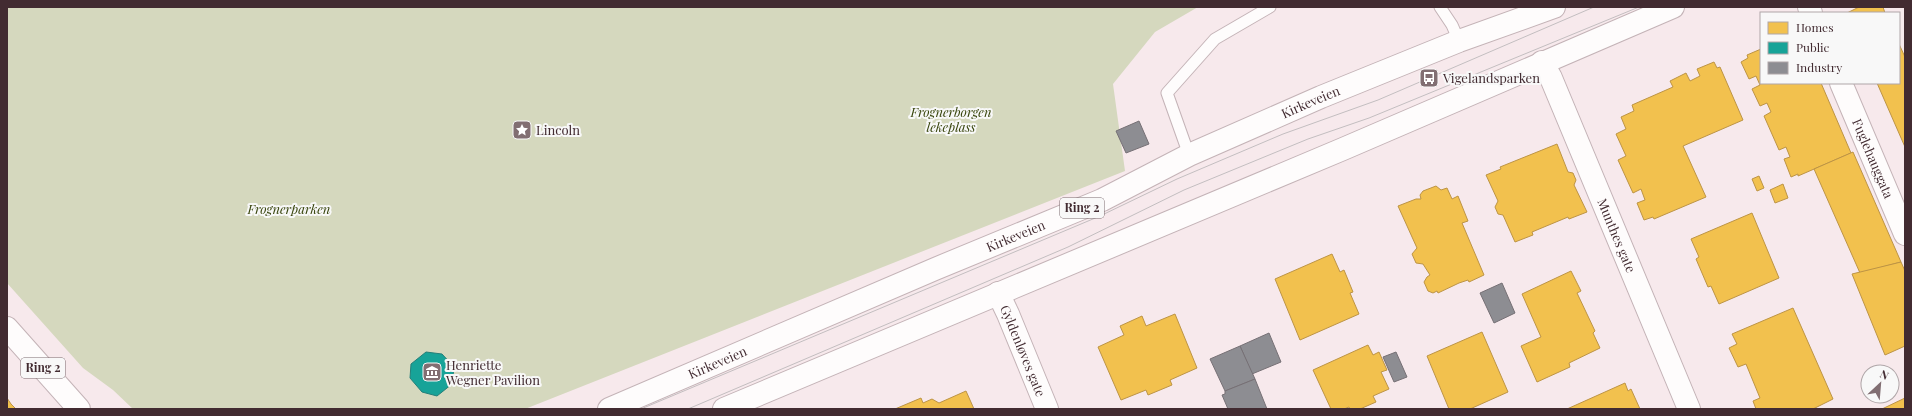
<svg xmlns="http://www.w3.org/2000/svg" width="1912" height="416" font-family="'Playfair Display',serif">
	<rect width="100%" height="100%" fill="#f7e9ec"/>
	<!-- green -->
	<polygon fill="#d5d8be" points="7,7 1198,7 1155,32 1113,84 1125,171 525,409 133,409 113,390 83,368 7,283"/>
	<!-- homes -->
	<g fill="#f2c14e" stroke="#bd9445">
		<polygon points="1859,7 1883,7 1885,13 1847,13"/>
		<polygon points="1899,44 1905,57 1905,147 1877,83 1899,83"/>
		<polygon points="1761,49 1761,83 1821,83 1851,153 1798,176 1798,174 1791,177 1784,159 1790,157 1786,147 1779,150 1764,116 1771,112 1767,103 1760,106 1752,89 1760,85 1756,76 1749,79 1741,62 1748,58 1747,55"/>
		<polygon points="1714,62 1717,68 1720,67 1743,120 1683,146 1706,197 1654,219 1653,217 1644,220 1637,203 1645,200 1641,189 1633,193 1618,160 1626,156 1616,134 1626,129 1621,117 1634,111 1632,105 1673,87 1670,81 1686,73 1690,81 1700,76 1697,69"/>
		<polygon points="1557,144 1568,172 1573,173 1576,180 1574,185 1587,212 1569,219 1568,217 1532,232 1533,235 1515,242 1503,215 1498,214 1495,207 1498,201 1486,175 1501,169 1500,167"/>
		<polygon points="1853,152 1901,262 1860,273 1814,169"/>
		<polygon points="1759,176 1764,188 1757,191 1752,179"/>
		<polygon points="1783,184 1788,198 1775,203 1770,190"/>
		<polygon points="1436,186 1441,190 1447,188 1452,199 1458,196 1468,221 1462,223 1484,275 1469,282 1468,280 1459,283 1438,293 1437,291 1433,293 1428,291 1424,282 1427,277 1430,275 1423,264 1416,263 1412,254 1417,248 1398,206 1416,199 1421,199 1420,195 1423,191"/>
		<polygon points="1752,213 1779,278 1719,304 1711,286 1708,287 1696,259 1699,257 1691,239"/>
		<polygon points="1332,254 1340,272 1344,270 1353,292 1350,293 1359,314 1300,340 1275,279"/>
		<polygon points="1901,262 1905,271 1905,346 1885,355 1852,274"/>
		<polygon points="1571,271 1581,291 1577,293 1595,331 1593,333 1600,348 1569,363 1570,367 1537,382 1521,346 1541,337 1522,294"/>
		<polygon points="1793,308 1833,399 1813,409 1756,409 1753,401 1760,398 1746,364 1738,367 1729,348 1737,344 1732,334"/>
		<polygon points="1175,314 1197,368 1170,380 1172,385 1148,395 1146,390 1121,400 1098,347 1124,335 1120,326 1142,316 1146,326"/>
		<polygon points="1482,332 1508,392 1470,409 1449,409 1427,356"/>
		<polygon points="1368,345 1373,355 1379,352 1387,370 1381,372 1389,389 1373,396 1376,402 1360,409 1350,409 1349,407 1344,409 1331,409 1313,370"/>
		<polygon points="1625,383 1628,391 1631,389 1640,409 1567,409"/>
		<polygon points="966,391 974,409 895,409 921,398 923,403 932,399 939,403"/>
		<polygon points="7,398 11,404 16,409 7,409"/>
		<polygon points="1905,398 1905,409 1882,409"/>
	</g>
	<!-- public -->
	<polygon fill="#17a398" stroke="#247f79" points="426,352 442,354 454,367 452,384 437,396 422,392 410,378 411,364"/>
	<!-- industry -->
	<g fill="#8d8d92" stroke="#767075">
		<polygon points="1139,121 1149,144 1126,153 1116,131"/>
		<polygon points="1502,283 1515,313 1494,323 1480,293"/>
		<polygon points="1269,333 1281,362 1252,374 1240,346"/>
		<polygon points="1240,346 1255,379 1225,391 1210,359"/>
		<polygon points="1396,352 1407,377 1394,382 1383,357"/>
		<polygon points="1255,379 1267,409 1228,409 1222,395 1225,394 1225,391"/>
	</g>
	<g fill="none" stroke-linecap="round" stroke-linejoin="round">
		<defs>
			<g id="service">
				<polyline points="1440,7 1452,25 1459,41"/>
				<polyline points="1189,155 1167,93 1215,39 1270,7"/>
			</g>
			<g id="minor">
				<polyline points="1809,7 1811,13"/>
				<path id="s1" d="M1542 62 1551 78 1689 409"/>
				<path id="s2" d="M1841 83 1905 234"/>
				<path id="s3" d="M998 293 1008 314 1047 409"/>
			</g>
			<g id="primary">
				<polyline points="7,328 79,409"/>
				<path id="s4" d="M609 409 935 269 1102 200 1189 155 1321 97 1459 41 1554 7"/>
				<polyline points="724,409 1343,149 1673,7"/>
			</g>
		</defs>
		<!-- service casing -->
		<use href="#service" stroke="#c4b3b7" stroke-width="13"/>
		<!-- minor casing -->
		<use href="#minor" stroke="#c4b3b7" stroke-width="24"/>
		<!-- primary casing -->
		<use href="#primary" stroke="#c4b3b7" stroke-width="24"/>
		<!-- service -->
		<use href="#service" stroke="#fefcfc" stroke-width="11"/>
		<!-- minor -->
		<use href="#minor" stroke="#fefcfc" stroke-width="22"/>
		<!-- primary -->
		<use href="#primary" stroke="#fefcfc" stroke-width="22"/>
		<!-- tram -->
		<g stroke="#c3bec0" stroke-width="1">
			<polyline points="641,409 1100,216 1177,179 1283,134 1378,100 1594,7"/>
			<polyline points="688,409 1068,247 1184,190 1308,139 1369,118 1639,7"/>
		</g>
	</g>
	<!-- icons -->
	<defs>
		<symbol id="bus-square" viewBox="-11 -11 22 22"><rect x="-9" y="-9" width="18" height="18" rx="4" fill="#816e72" stroke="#f8f8f8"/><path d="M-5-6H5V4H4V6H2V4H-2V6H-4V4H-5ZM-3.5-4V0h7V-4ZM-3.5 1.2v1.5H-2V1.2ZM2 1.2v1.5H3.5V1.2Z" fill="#fff"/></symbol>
		<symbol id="sight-square" viewBox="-11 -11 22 22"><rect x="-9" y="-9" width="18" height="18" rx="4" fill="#816e72" stroke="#f8f8f8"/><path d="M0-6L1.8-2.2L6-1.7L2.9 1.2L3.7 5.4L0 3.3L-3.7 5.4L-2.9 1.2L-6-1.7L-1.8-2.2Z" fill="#fff"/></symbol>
		<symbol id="museum-square" viewBox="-11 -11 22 22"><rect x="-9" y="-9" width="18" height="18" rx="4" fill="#816e72" stroke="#f8f8f8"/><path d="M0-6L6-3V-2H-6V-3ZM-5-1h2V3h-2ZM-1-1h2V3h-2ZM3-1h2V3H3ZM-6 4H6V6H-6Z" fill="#fff"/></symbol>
	</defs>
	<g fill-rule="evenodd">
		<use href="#bus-square" x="1418" y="67" width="22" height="22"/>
		<use href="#sight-square" x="511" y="119" width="22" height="22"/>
		<use href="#museum-square" x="421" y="361" width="22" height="22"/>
	</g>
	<g text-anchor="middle" stroke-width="4" stroke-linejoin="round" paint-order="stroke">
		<!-- shield labels -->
		<g fill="#f8f8f8" stroke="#79686d" stroke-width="1">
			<rect x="1060" y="198" width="44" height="20" rx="3"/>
			<rect x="21" y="358" width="44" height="20" rx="3"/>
		</g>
		<g font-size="12" font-weight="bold" fill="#422b31">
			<text x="1082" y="212">Ring 2</text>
			<text x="43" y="372">Ring 2</text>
		</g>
		<!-- poi labels -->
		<g font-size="13" fill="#422b31" stroke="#f8f8f8" text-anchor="start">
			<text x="1443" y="83">Vigelandsparken</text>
			<text x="536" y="135">Lincoln</text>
			<text x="446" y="370">Henriette<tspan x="446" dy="15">Wegner Pavilion</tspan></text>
		</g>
		<!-- street labels -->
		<g font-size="13" fill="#422b31" stroke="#f8f8f8">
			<text dy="5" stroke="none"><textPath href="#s4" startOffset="766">Kirkeveien</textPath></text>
			<text dy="5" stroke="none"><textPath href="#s2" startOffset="82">Fuglehauggata</textPath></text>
			<text dy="5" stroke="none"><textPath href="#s1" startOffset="189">Munthes gate</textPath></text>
			<text dy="5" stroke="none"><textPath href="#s4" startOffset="442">Kirkeveien</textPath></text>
			<text dy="5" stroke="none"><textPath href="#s3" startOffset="63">Gyldenløves gate</textPath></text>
			<text dy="5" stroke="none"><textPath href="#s4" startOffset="118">Kirkeveien</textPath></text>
		</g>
		<!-- park labels -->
		<g font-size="13" font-style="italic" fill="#36430a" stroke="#f8f8f8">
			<text x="951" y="117">Frognerborgen<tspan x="951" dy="15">lekeplass</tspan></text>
			<text x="289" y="214">Frognerparken</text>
		</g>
	</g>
	<!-- border -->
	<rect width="1912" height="416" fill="none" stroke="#422b31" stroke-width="16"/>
	<!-- legend -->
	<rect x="1760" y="12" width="140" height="72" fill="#f8f8f8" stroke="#afa6a8"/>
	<rect x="1768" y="22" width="20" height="12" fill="#f2c14e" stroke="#afa6a8"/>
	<text x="1796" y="32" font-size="12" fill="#422b31">Homes</text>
	<rect x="1768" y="42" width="20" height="12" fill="#17a398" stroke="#afa6a8"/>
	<text x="1796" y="52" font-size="12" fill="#422b31">Public</text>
	<rect x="1768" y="62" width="20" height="12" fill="#8d8d92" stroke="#afa6a8"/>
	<text x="1796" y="72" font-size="12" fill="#422b31">Industry</text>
	<!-- north arrow -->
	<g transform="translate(1880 384) rotate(26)"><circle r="19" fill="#f8f8f8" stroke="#afa6a8"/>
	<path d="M0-3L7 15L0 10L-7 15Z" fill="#816e72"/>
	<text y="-6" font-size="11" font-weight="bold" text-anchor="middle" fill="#422b31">N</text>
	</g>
</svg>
